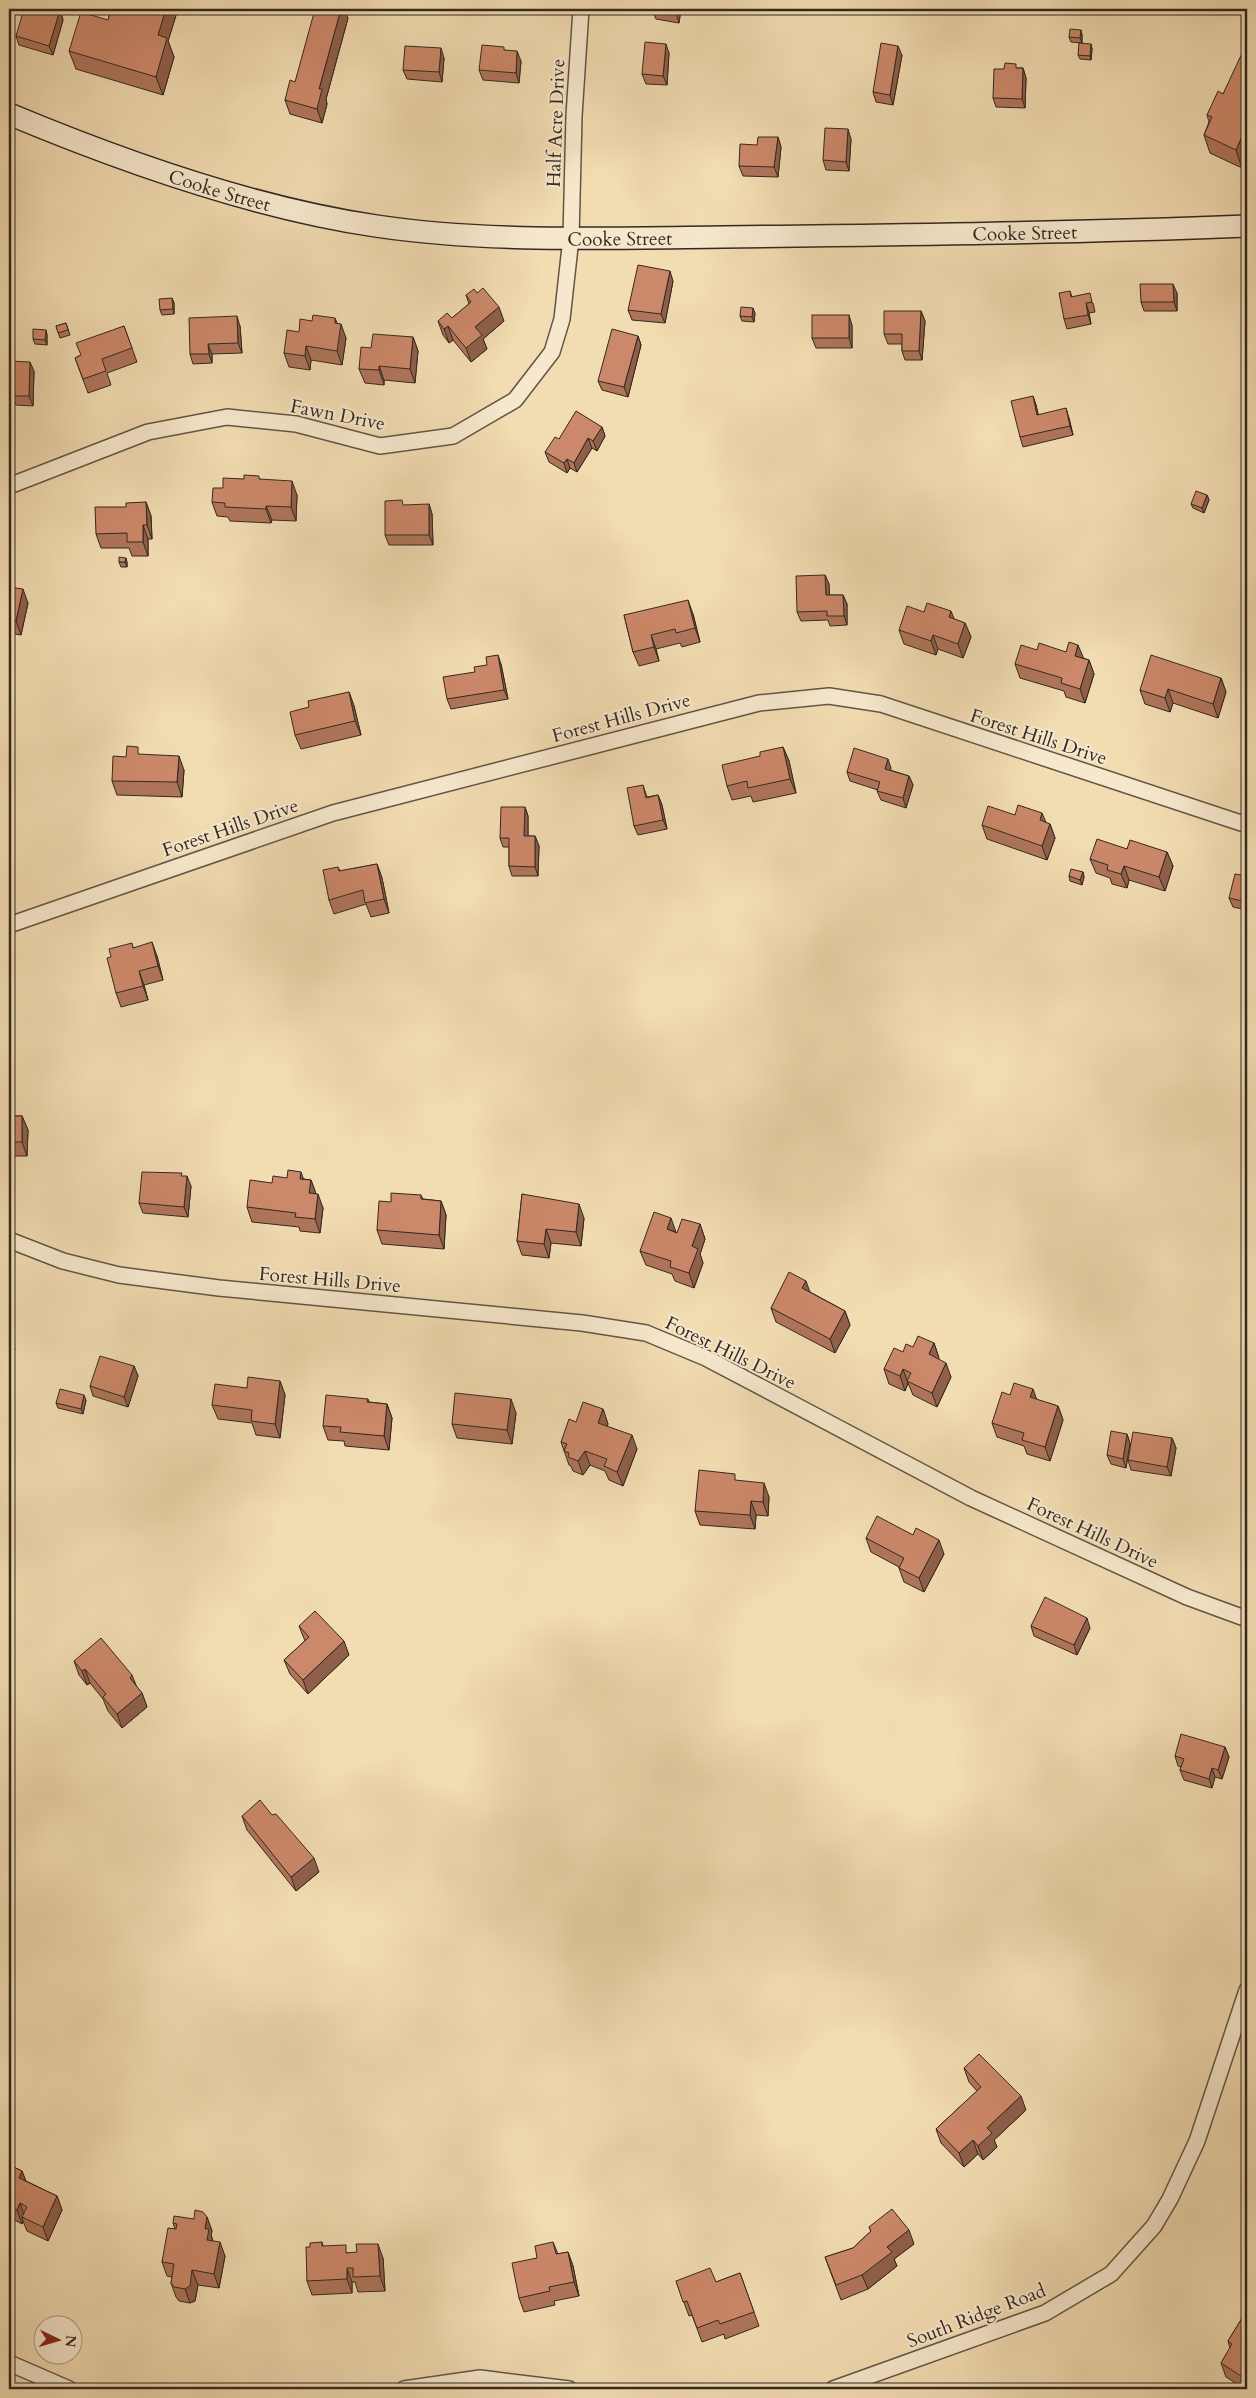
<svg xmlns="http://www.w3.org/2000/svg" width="1256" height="2398" font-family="Cardo,serif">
	<rect width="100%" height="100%" fill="#f2dcb2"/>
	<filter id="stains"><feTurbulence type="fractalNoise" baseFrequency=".004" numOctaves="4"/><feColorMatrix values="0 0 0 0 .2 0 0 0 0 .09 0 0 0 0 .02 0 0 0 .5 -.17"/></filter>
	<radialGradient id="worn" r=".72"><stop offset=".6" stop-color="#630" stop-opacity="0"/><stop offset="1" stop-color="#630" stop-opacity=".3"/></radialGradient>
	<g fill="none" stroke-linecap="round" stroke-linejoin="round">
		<defs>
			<g id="street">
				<polyline points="9,486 148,432 227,417 296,424 380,446 453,436 515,400 552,352 562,319 571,238 574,116 581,9"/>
				<polyline points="9,925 333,813 759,703 829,696 881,704 1247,825"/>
				<polyline points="9,1240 63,1261 119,1275 219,1288 582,1323 646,1333 706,1358 971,1498 1187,1597 1247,1619"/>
				<polyline points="9,2363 69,2389"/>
				<polyline points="404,2389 480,2378 569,2389"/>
				<polyline points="833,2389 1045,2313 1111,2274 1154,2226 1170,2199 1197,2141 1247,1990"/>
			</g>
			<g id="secondary">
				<path id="s1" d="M9 114C124 162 253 208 376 226 490 243 608 238 723 237 898 235 1072 233 1247 226"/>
			</g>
		</defs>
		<!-- street casing -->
		<use href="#street" stroke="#635545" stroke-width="18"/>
		<!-- secondary casing -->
		<use href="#secondary" stroke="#332821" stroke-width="24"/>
		<!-- street -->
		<use href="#street" stroke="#f7e8cd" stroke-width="15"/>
		<!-- secondary -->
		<use href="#secondary" stroke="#f7e8cd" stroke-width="21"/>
	</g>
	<!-- wall -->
	<g fill="#af755b" stroke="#332821">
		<polygon points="111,9 178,9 168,41 174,57 163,95 76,69 69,51 108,20"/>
		<polygon points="681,9 679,23 656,19 652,10"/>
		<polygon points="60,10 63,20 53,55 19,45 16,36"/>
		<polygon points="348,18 326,99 327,104 322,123 290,114 285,100 295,82"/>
		<polygon points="1081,30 1082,35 1082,43 1071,42 1069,37"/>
		<polygon points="1091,44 1092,49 1091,60 1080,59 1078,55"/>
		<polygon points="506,50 521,61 519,83 483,80 479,70"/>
		<polygon points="1247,51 1247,158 1242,168 1210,153 1204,135 1209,122 1207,115 1223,94"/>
		<polygon points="669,53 667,85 646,84 642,74"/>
		<polygon points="902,55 893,105 876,102 873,92"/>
		<polygon points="444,58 442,82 407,79 403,70"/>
		<polygon points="1017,68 1023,68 1026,78 1025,108 996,107 993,98 1004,69"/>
		<polygon points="778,137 781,147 778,177 743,176 739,166"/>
		<polygon points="851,139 849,171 826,170 823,160"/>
		<polygon points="673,281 665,323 632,320 628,310"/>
		<polygon points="1070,291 1072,297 1093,303 1095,312 1089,313 1091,324 1067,329 1064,319"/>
		<polygon points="477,293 504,321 483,339 487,349 471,362 453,340 449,343 443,335 438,321 452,318 469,304 466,295"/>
		<polygon points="1177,293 1177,311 1144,311 1141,302"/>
		<polygon points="172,298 174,303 174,314 162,315 160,310"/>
		<polygon points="921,311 925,321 922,360 905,360 902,351 902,344 888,344 884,334"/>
		<polygon points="755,313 754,322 742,321 740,316"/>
		<polygon points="312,321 337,323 346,338 342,365 311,360 310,370 289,367 284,353 299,332"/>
		<polygon points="66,323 70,335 60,338 56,326"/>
		<polygon points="852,325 852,348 816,348 812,338"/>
		<polygon points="124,326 137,362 107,373 111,385 88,393 75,358 81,355"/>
		<polygon points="240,326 242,353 212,354 212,363 193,364 190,354"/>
		<polygon points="46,330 47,335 47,345 35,344 33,339"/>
		<polygon points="638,336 641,345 628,397 602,390 598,381"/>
		<polygon points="413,337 418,351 415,383 384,380 384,385 365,383 359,369 371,348"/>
		<polygon points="9,361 34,371 33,406 16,405 13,397 9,397"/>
		<polygon points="1033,396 1036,405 1038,415 1069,418 1073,435 1023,447 1020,437"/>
		<polygon points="602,427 605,436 597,451 592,448 577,472 570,468 567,473 549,462 545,452 559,439"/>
		<polygon points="244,479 260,479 297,495 296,521 272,520 271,523 230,521 228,517 217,516 212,502 223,488"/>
		<polygon points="1207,495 1209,500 1204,513 1193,508 1191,504"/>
		<polygon points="146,502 151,516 152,539 148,539 148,556 132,556 129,548 101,548 96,534 126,507"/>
		<polygon points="429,504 432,514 433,545 389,545 385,535"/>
		<polygon points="119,562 127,562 127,567 121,567"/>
		<polygon points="825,575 829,584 829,595 843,595 847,604 847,625 830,626 828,620 801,621 797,612"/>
		<polygon points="9,587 28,603 21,635 9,633"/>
		<polygon points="924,612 954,619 965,623 971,637 963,658 938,649 936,655 904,644 899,630"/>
		<polygon points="693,614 700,642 682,647 680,643 656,649 659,661 639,666 633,652 624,615"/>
		<polygon points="1037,650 1083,658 1089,660 1094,674 1085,703 1066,697 1064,691 1020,678 1015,664"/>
		<polygon points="501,664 508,699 451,709 447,699 475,672"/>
		<polygon points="1221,678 1226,692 1218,718 1173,703 1170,712 1145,704 1140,690"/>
		<polygon points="349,692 354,706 361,735 301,749 295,735 309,707"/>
		<polygon points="783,747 789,761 796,793 753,802 751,796 732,800 727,786 760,756"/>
		<polygon points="126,757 184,770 182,797 117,795 112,781"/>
		<polygon points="891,768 890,770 909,776 913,785 906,808 881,800 877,791 878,790 850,781 847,772"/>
		<polygon points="643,785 647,797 658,795 662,805 667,829 638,835 634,826"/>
		<polygon points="525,807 528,816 528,836 535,836 539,846 538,876 512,876 509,866 509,847 503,847 500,838"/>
		<polygon points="1015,815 1050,824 1055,838 1047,860 987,839 982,825"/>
		<polygon points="1127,849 1167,852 1173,866 1165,891 1129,880 1127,888 1112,884 1110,878 1096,873 1090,859"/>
		<polygon points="377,864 382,878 389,913 371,917 366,904 334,914 329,900 338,867 340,871"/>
		<polygon points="1083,872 1084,877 1082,885 1070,881 1069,876"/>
		<polygon points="1247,876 1247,910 1233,907 1229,898"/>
		<polygon points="133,947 157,956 163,980 144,985 148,1000 121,1007 116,993 111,957"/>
		<polygon points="9,1116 22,1116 28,1130 27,1156 11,1156 10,1165 9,1165"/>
		<polygon points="304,1179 311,1180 316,1194 323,1208 320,1233 300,1231 299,1227 252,1222 247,1207 272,1183"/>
		<polygon points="191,1186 188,1217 143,1213 139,1203"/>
		<polygon points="522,1194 584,1218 581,1246 551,1243 549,1258 522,1255 517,1241"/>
		<polygon points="421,1195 423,1199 441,1201 446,1215 444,1249 382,1244 377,1230 391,1202"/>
		<polygon points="700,1224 705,1239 700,1254 703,1263 694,1288 675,1281 672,1274 646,1265 640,1251 676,1232 677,1233"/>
		<polygon points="810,1292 845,1311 850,1325 835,1353 776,1322 771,1308"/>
		<polygon points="934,1343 939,1358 938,1359 951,1377 937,1407 913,1395 908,1383 905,1391 889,1384 884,1369 903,1352 913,1347"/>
		<polygon points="134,1366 138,1376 128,1407 93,1396 90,1386"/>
		<polygon points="280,1381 285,1395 280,1438 256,1435 252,1423 218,1419 212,1405 247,1388"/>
		<polygon points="1010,1395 1037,1400 1058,1406 1063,1420 1050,1461 1027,1454 1024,1446 997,1437 992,1423"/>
		<polygon points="368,1399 369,1402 387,1404 392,1418 389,1450 345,1446 344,1441 328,1440 323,1426"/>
		<polygon points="86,1400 83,1414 58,1408 56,1403"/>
		<polygon points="603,1409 608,1424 607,1426 637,1449 623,1486 609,1480 605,1471 590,1465 583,1475 573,1471 571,1466 569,1465 561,1442 576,1422"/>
		<polygon points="516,1413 512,1444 457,1438 452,1424"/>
		<polygon points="1127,1434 1130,1443 1126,1468 1111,1464 1107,1455"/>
		<polygon points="1172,1438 1176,1448 1171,1476 1131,1470 1128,1460"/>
		<polygon points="738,1481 769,1497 768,1516 756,1515 755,1529 700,1525 695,1511"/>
		<polygon points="866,1538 944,1554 924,1592 904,1582 899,1568 899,1567 871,1552"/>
		<polygon points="299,1626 349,1655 308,1694 290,1674 284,1660 305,1641"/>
		<polygon points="1031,1626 1090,1628 1077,1655 1034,1636"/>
		<polygon points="74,1661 136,1686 142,1693 147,1707 122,1728 108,1711 103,1699 90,1683 87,1685 79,1675"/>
		<polygon points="1225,1747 1229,1757 1222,1779 1215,1777 1212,1788 1184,1780 1180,1770 1181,1767 1178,1766 1175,1756"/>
		<polygon points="272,1815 319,1872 296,1891 247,1830 242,1816"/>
		<polygon points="964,2068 1026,2110 994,2140 997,2147 983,2160 978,2154 964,2167 941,2143 936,2129 977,2091 969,2082"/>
		<polygon points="9,2165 22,2171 26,2181 57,2196 62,2210 48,2241 27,2231 23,2221 22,2224 9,2217"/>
		<polygon points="207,2217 212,2231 211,2235 213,2241 225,2256 219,2288 198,2285 195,2301 190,2303 179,2301 176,2297 171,2283 172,2277 167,2276 162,2262 175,2229 173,2223"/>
		<polygon points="869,2227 914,2244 894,2259 897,2266 868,2289 841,2300 825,2257 853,2248 871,2231"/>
		<polygon points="322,2242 323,2246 348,2253 383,2258 385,2291 358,2292 355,2282 352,2282 352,2293 312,2295 307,2281 310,2247"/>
		<polygon points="553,2242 558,2254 568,2252 573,2266 579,2296 554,2301 555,2305 524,2312 519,2298 537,2258"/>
		<polygon points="740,2273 759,2326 725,2339 724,2334 702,2342 692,2315 689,2316 676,2281 716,2282"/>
		<polygon points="1247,2310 1247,2389 1245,2389 1226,2377 1221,2363 1230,2348 1228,2341"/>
	</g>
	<!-- shaded-wall -->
	<g fill="#8f5f4a" stroke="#332821">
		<polygon points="166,9 178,9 168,41 174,57 163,95 156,77 158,35"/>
		<polygon points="341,9 344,9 348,18 326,99 327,104 322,123 317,109 319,89"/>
		<polygon points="676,9 681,9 679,23 676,13"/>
		<polygon points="60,10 63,20 53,55 49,46"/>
		<polygon points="1081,30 1082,35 1082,43 1080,38"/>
		<polygon points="666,44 669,53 667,85 663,76"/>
		<polygon points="1091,44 1092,49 1091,60 1090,56"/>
		<polygon points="898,46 902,55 893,105 890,95"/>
		<polygon points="441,48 444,58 442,82 439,72"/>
		<polygon points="517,51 521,61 519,83 516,73"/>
		<polygon points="1023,68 1026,78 1025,108 1022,99"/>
		<polygon points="1247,125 1247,158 1242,168 1236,150"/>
		<polygon points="848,129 851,139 849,171 846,162"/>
		<polygon points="778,137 781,147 778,177 774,167"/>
		<polygon points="670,271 673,281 665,323 661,314"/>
		<polygon points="1173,284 1177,293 1177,311 1174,302"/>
		<polygon points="172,298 174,303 174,314 173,309"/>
		<polygon points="1086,303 1089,313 1091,324 1088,315"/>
		<polygon points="499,307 504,321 483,339 487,349 471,362 466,348 475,327"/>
		<polygon points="753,308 755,313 754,322 752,317"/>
		<polygon points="921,311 925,321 922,360 919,351"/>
		<polygon points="849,315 852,325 852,348 849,338"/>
		<polygon points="237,316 240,326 242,353 238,343"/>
		<polygon points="335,318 340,330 341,324 346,338 342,365 337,351 335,323"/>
		<polygon points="448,326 453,340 449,343 444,329"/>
		<polygon points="46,330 47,335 47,345 45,340"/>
		<polygon points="638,336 641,345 628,397 624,387"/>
		<polygon points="413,337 418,351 415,383 410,369"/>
		<polygon points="208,344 212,354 212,363 209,354"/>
		<polygon points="306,346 311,360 310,370 305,356"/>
		<polygon points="30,362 34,371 33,406 29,396"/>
		<polygon points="379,366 384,380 384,385 379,370"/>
		<polygon points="1033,396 1036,405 1041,425 1037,415"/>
		<polygon points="1066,408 1069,418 1073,435 1070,426"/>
		<polygon points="602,427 605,436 597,451 593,441"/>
		<polygon points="588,438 592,448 577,472 574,463"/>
		<polygon points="567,459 570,468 567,473 564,463"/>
		<polygon points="292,481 297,495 296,521 291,507"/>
		<polygon points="1207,495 1209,500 1204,513 1202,508"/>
		<polygon points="146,502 151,516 152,539 147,525"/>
		<polygon points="429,504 432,514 433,545 429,535"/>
		<polygon points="266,506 272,520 271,523 266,509"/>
		<polygon points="143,525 148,539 148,556 143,542"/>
		<polygon points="126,558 127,562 127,567 125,562"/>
		<polygon points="825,575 829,584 830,605 826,595"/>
		<polygon points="23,589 28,603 21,635 16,621"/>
		<polygon points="843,595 847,604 847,625 844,616"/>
		<polygon points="688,600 693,614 700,642 695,628"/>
		<polygon points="951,611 957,626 949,617"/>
		<polygon points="965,623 971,637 963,658 958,644"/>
		<polygon points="651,635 656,649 659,661 654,647"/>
		<polygon points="933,635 938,649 936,655 931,641"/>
		<polygon points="1078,645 1084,659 1075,656"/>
		<polygon points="498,655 501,664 508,699 504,690"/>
		<polygon points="1089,660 1094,674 1085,703 1080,689"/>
		<polygon points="1221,678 1226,692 1218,718 1213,704"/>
		<polygon points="1168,689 1173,703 1170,712 1165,698"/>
		<polygon points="349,692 354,706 361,735 355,721"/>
		<polygon points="783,747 789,761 796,793 790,779"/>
		<polygon points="179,756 184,770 182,797 177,782"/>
		<polygon points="888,759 891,768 888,778 885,769"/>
		<polygon points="909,776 913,785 906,808 903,798"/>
		<polygon points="658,795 662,805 667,829 663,820"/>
		<polygon points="525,807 528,816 528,846 524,836"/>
		<polygon points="1042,813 1048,827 1040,820"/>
		<polygon points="1050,824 1055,838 1047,860 1042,846"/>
		<polygon points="535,836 539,846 538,876 535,867"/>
		<polygon points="1167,852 1173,866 1165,891 1159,877"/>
		<polygon points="377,864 382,878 389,913 384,899"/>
		<polygon points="1124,866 1129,880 1127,888 1121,874"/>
		<polygon points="1083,872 1084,877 1082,885 1080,880"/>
		<polygon points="152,942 157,956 163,980 158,966"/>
		<polygon points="139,971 144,985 148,1000 143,986"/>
		<polygon points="22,1116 28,1130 27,1156 22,1142"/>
		<polygon points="9,1151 11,1156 10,1165 9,1161"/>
		<polygon points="301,1172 306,1186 300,1179"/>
		<polygon points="187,1176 191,1186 188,1217 184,1207"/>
		<polygon points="311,1180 316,1194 309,1193"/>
		<polygon points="318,1194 323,1208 320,1233 315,1219"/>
		<polygon points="441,1201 446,1215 444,1249 439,1235"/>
		<polygon points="579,1204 584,1218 581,1246 576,1232"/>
		<polygon points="671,1218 676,1232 667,1229"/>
		<polygon points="700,1224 705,1239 700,1254 703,1263 694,1288 689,1273 692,1246"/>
		<polygon points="546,1229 551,1243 549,1258 544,1244"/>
		<polygon points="806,1281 811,1295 802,1288"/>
		<polygon points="845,1311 850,1325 835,1353 830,1339"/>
		<polygon points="10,1334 15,1349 9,1366 9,1337"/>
		<polygon points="934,1343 939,1358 934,1368 929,1354"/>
		<polygon points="946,1363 951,1377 937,1407 932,1393"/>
		<polygon points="134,1366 138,1376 128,1407 124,1397"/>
		<polygon points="903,1369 908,1383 905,1391 900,1376"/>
		<polygon points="280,1381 285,1395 280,1438 275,1424"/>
		<polygon points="1033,1389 1038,1403 1030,1397"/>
		<polygon points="84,1395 86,1400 83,1414 81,1409"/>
		<polygon points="511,1399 516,1413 512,1444 507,1430"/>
		<polygon points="387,1404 392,1418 389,1450 384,1436"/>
		<polygon points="1058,1406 1063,1420 1050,1461 1045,1447"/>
		<polygon points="603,1409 608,1424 603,1437 598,1423"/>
		<polygon points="1127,1434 1130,1443 1126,1468 1123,1459"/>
		<polygon points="632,1435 637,1449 623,1486 617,1472"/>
		<polygon points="1172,1438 1176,1448 1171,1476 1167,1467"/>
		<polygon points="585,1451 590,1465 583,1475 578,1461"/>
		<polygon points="764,1483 769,1497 768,1516 763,1502"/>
		<polygon points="751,1501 756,1515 755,1529 750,1515"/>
		<polygon points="939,1540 944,1554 924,1592 919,1578"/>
		<polygon points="1087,1618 1090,1628 1077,1655 1074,1645"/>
		<polygon points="344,1641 349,1655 308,1694 303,1680"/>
		<polygon points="85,1669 90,1683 87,1685 82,1671"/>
		<polygon points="132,1675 138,1690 130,1678"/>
		<polygon points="142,1693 147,1707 122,1728 117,1714"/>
		<polygon points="1225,1747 1229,1757 1222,1779 1218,1770"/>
		<polygon points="1212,1768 1215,1777 1212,1788 1209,1779"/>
		<polygon points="314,1858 319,1872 296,1891 291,1877"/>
		<polygon points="1021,2096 1026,2110 994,2140 997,2147 983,2160 978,2146 987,2128"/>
		<polygon points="973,2140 978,2154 964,2167 959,2153"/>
		<polygon points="22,2171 27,2185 19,2178"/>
		<polygon points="57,2196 62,2210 48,2241 43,2227"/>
		<polygon points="20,2203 25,2218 22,2217 23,2221 22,2224 17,2210"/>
		<polygon points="207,2217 212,2231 211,2235 214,2244 207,2240 205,2229"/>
		<polygon points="909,2230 914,2244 894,2259 897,2266 868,2289 862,2275 887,2247"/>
		<polygon points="220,2242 225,2256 219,2288 214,2274"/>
		<polygon points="378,2244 383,2258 385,2291 380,2276"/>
		<polygon points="568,2252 573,2266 579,2296 574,2282"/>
		<polygon points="347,2268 352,2282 352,2293 347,2279"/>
		<polygon points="192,2270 198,2285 195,2301 190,2303 185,2289"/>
	</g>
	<!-- building -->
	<g fill="#cc886a" stroke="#332821">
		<polygon points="24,9 56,9 60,10 49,46 16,36"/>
		<polygon points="111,9 166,9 158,35 167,38 156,77 69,51 81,12 108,20"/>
		<polygon points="315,9 341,9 319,89 322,89 317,109 285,100 290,80 295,82"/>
		<polygon points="652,9 676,9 676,13 652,10"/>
		<polygon points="1070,29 1081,30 1080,38 1069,37"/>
		<polygon points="645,42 666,44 663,76 642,74"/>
		<polygon points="881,43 898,46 890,95 873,92"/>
		<polygon points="1079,43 1091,44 1090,56 1078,55"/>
		<polygon points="482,45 504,47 504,50 517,51 516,73 479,70"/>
		<polygon points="405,46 441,48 439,72 403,70"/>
		<polygon points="1244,49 1247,51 1247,125 1236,150 1204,135 1212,117 1207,115 1218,91 1223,94"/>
		<polygon points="1005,63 1016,64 1016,68 1023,68 1022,99 993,98 994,69 1004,69"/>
		<polygon points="825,128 848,129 846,162 823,160"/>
		<polygon points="758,137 778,137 774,167 739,166 740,144 757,145"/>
		<polygon points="638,265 670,271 661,314 628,310"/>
		<polygon points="1140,284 1173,284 1174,302 1141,302"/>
		<polygon points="483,288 499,307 475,327 482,335 466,348 448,326 444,329 438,321 447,313 452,318 471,302 466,295 474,289 477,293"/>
		<polygon points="1070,291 1071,297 1090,293 1092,302 1086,303 1088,315 1064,319 1059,293"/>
		<polygon points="172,298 173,309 160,310 159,299"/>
		<polygon points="741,307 753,308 752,317 740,316"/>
		<polygon points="884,311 921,311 919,351 902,351 902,334 884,334"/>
		<polygon points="313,315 335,318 335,323 341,324 337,351 306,346 305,356 284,353 287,330 299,332 300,319 312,321"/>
		<rect x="812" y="315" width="37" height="23"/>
		<polygon points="237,316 238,343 208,344 209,354 190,354 189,318"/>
		<polygon points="66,323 68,330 58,333 56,326"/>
		<polygon points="124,326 132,348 102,359 106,371 83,379 75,358 81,355 76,343"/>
		<polygon points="33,329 46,330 45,340 33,339"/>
		<polygon points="612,329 638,336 624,387 598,381"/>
		<polygon points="373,334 413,337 410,369 379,366 379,370 359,369 361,347 371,348"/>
		<polygon points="9,361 30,362 29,396 12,396 12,388 9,388"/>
		<polygon points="1033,396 1037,415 1066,408 1070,426 1020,437 1011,401"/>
		<polygon points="576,411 602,427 593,441 588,438 574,463 567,459 564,463 545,452 555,437 559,439"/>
		<polygon points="244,475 259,476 259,479 292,481 291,507 266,506 266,509 225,507 225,503 212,502 213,488 223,488 223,478 244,479"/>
		<polygon points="1196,491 1207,495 1202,508 1191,504"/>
		<polygon points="402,500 403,505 429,504 429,535 385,535 385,501"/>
		<polygon points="146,502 147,525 143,525 143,542 127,542 127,533 96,534 95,507 126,507 126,503"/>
		<polygon points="119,557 126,558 125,562 119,562"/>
		<polygon points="825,575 826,595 843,595 844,616 827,616 827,611 797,612 796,576"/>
		<polygon points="9,587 23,589 16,621 9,620"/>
		<polygon points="688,600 695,628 676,633 675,629 651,635 654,647 633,652 624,615"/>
		<polygon points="927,603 951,611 949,617 965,623 958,644 933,635 931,641 899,630 907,606 924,612"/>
		<polygon points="1069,642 1078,645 1075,656 1089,660 1080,689 1061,683 1062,678 1015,664 1021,645 1037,650 1039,643 1066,652"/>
		<polygon points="498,655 504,690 447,699 443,677 475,672 474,667 487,665 486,657"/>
		<polygon points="1151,655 1221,678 1213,704 1168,689 1165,698 1140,690"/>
		<polygon points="349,692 355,721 295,735 290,712 309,707 308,701"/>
		<polygon points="127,746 138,747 138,754 179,756 177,782 112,781 113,756 126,757"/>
		<polygon points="783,747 790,779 748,788 747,781 727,786 722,765 760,756 760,752"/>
		<polygon points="854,748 888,759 885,769 909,776 903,798 877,791 880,782 847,772"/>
		<polygon points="643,785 646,798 658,795 663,820 634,826 627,788"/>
		<polygon points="1018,805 1042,813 1040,820 1050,824 1042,846 982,825 988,806 1015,815"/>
		<polygon points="501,807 525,807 524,836 535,836 535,867 509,866 509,838 500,838"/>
		<polygon points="1097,839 1127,849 1130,840 1167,852 1159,877 1124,866 1121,874 1107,870 1108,865 1090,859"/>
		<polygon points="377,864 384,899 365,903 363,890 329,900 323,870 338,867 339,871"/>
		<polygon points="1071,869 1083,872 1080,880 1069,876"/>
		<polygon points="1235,874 1247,876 1247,902 1229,898"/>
		<polygon points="152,942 158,966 139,971 143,986 116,993 107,958 111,957 109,949 132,943 133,948"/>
		<rect x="9" y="1116" width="13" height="26"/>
		<polygon points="288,1170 301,1172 300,1179 311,1180 309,1193 318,1194 315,1219 295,1217 296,1213 247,1207 250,1180 272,1183 273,1176 287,1178"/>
		<polygon points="142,1172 182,1173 181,1176 187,1176 184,1207 139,1203"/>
		<polygon points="391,1193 421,1195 421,1199 441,1201 439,1235 377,1230 379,1201 391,1202"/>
		<polygon points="522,1194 579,1204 576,1232 546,1229 544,1244 517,1241"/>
		<polygon points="654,1212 671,1218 667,1229 677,1233 682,1219 700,1224 692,1246 698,1249 689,1273 670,1267 671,1261 640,1251"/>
		<polygon points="789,1272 806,1281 802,1288 845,1311 830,1339 771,1308"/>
		<polygon points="918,1336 934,1343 929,1354 946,1363 932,1393 907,1381 911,1373 903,1369 900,1376 884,1369 894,1348 903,1352 906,1344 913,1347"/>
		<polygon points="100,1356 134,1366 124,1397 90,1386"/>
		<polygon points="248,1377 280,1381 275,1424 251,1421 252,1410 212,1405 215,1384 247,1388"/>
		<polygon points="1014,1383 1033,1389 1030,1397 1058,1406 1045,1447 1022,1440 1024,1433 992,1423 1002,1392 1010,1395"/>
		<polygon points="60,1389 84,1395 81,1409 56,1403"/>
		<polygon points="455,1393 511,1399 507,1430 452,1424"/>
		<polygon points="326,1395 368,1399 367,1402 387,1404 384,1436 340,1432 341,1427 323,1426"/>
		<polygon points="583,1402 603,1409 598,1423 632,1435 617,1472 604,1466 607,1459 585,1451 578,1461 568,1457 569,1453 564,1451 567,1444 561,1442 569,1419 576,1422"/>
		<polygon points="1111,1431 1127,1434 1123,1459 1107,1455"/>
		<polygon points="1133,1432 1172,1438 1167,1467 1128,1460"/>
		<polygon points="699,1470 735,1474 735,1480 764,1483 763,1502 751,1501 750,1515 695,1511"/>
		<polygon points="877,1516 913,1535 916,1528 939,1540 919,1578 899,1568 904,1558 866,1538"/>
		<polygon points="1045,1597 1087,1618 1074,1645 1031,1626"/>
		<polygon points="315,1611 344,1641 303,1680 284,1660 309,1637 299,1626"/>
		<polygon points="101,1638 132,1675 130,1678 142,1693 117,1714 103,1697 106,1694 85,1669 82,1671 74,1661"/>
		<polygon points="1181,1734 1225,1747 1218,1770 1212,1768 1209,1779 1180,1770 1184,1759 1175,1756"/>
		<polygon points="260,1800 272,1815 276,1814 314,1858 291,1877 242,1816"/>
		<polygon points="979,2054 1021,2096 987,2128 992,2133 978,2146 973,2140 959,2153 936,2129 981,2087 964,2068"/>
		<polygon points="9,2165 22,2171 19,2178 57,2196 43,2227 22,2217 27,2207 20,2203 17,2210 9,2206"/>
		<polygon points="892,2209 909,2230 887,2247 892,2252 862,2275 836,2285 825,2257 853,2248 871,2231 869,2227"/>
		<polygon points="195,2210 203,2212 207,2217 205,2229 209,2229 207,2240 220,2242 214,2274 192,2270 190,2286 185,2289 174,2287 171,2283 174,2264 162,2262 168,2228 176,2229 177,2224 173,2223 174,2216 194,2219"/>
		<polygon points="322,2242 322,2246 346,2245 346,2253 357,2252 356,2244 378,2244 380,2276 353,2277 353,2268 347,2268 347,2279 307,2281 306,2247 310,2247 310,2243"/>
		<polygon points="553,2242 556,2254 568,2252 574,2282 549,2287 550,2291 519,2298 512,2263 537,2258 535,2246"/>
		<polygon points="710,2268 716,2282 740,2273 754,2312 720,2324 718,2320 697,2328 687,2301 683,2302 676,2281"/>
		<polygon points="1247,2310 1247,2380 1221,2363 1232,2344 1228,2341"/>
	</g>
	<g text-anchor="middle" stroke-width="4" stroke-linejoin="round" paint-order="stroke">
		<!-- street labels -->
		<g font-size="19" fill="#332821" stroke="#f7e8cd">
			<text transform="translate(555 123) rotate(-88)" y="7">Half Acre Drive</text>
			<text dy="7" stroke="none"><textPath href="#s1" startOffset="224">Cooke Street</textPath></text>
			<text dy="7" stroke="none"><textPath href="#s1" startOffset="1034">Cooke Street</textPath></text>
			<text dy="7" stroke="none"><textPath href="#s1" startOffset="629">Cooke Street</textPath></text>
			<text transform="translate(338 414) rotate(11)" y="7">Fawn Drive</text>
			<text transform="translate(621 717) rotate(-15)" y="7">Forest Hills Drive</text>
			<text transform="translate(1039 736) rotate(18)" y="7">Forest Hills Drive</text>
			<text transform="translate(230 827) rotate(-19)" y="7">Forest Hills Drive</text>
			<text transform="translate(330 1279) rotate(5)" y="7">Forest Hills Drive</text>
			<text transform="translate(731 1352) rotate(26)" y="7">Forest Hills Drive</text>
			<text transform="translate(1093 1532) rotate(25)" y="7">Forest Hills Drive</text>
			<text transform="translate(976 2315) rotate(-21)" y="7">South Ridge Road</text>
		</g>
	</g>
	<!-- margin -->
	<rect width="1256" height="2398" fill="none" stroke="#f2dcb2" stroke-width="30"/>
	<rect x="10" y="10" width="1236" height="2378" fill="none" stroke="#332821" stroke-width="2.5"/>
	<rect x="15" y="15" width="1226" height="2368" fill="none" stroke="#332821"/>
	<!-- north arrow -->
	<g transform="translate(58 2340) rotate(95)"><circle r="24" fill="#f7e8cd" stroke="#a99b88"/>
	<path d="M0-4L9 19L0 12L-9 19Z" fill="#8f2418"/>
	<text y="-8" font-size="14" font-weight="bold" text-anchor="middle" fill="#332821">N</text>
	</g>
	<rect width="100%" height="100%" filter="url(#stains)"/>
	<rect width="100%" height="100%" fill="url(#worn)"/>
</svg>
